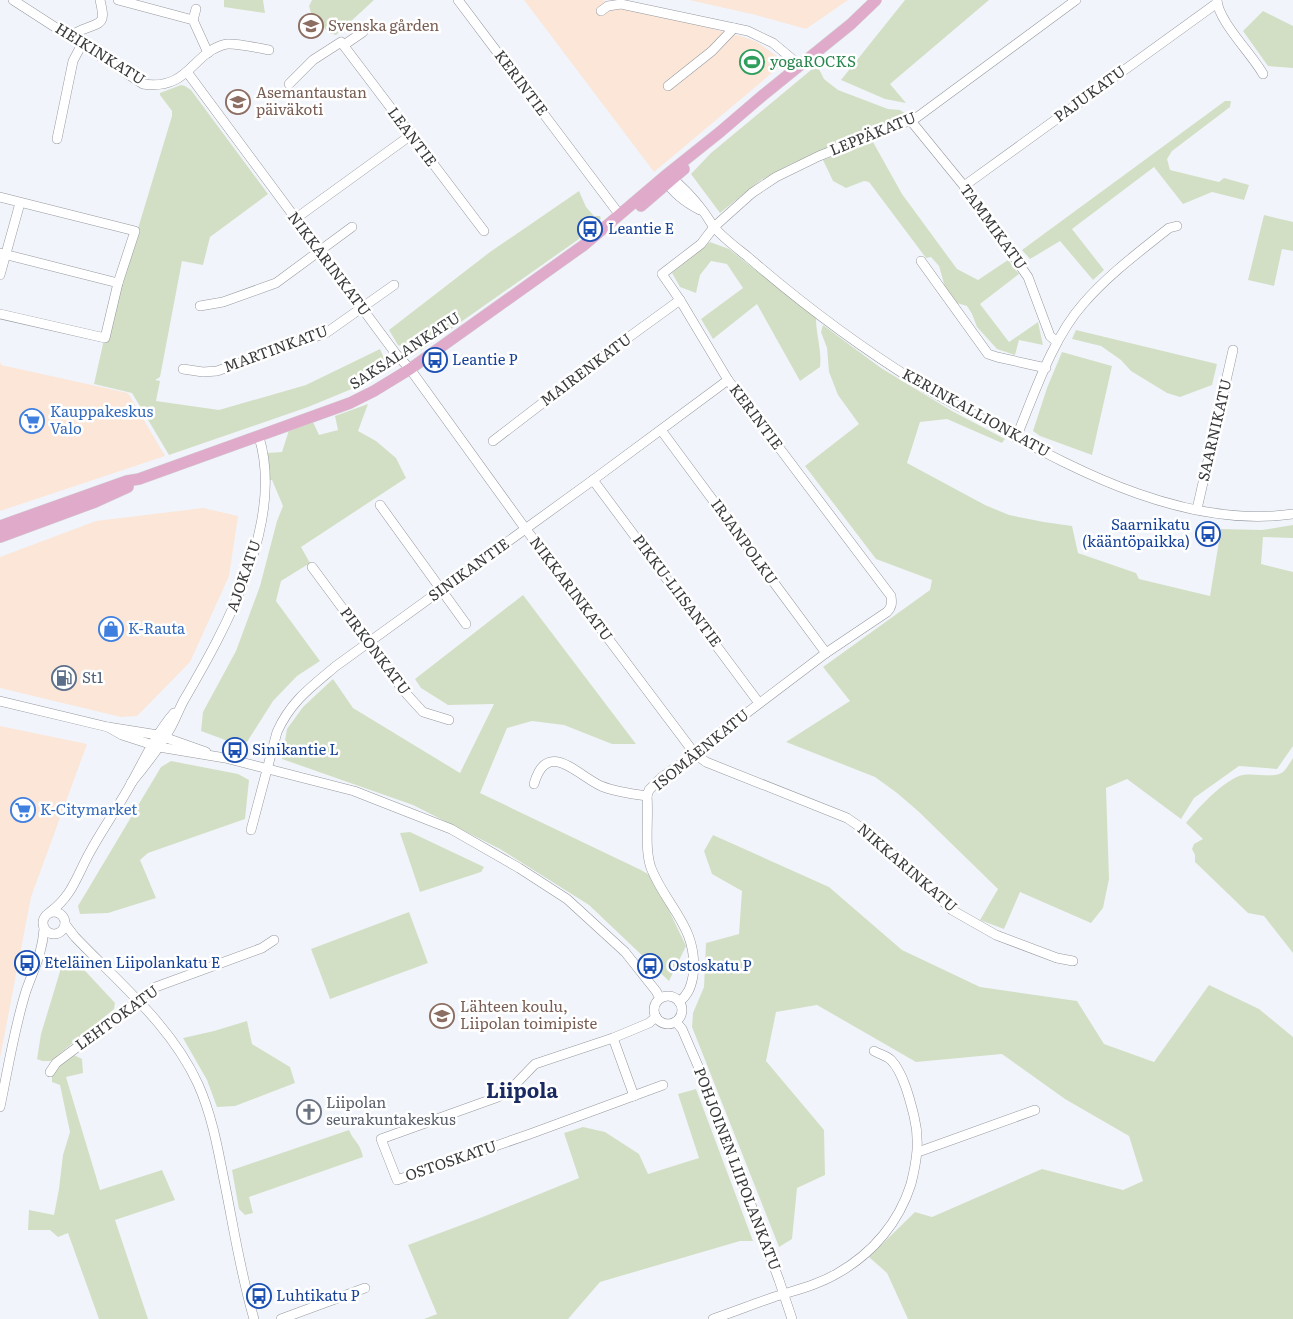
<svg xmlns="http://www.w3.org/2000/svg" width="1293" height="1319" font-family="Literata,serif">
	<rect width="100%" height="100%" fill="#f1f5fb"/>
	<!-- commercial -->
	<g fill="#fbe6d8">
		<polygon points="524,0 602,0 744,37 757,42 785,62 654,172"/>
		<polygon points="689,0 848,0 806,29 756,15"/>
		<polygon points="0,361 1,365 128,393 165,456 0,511"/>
		<polygon points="203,508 238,516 229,576 190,662 137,716 121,717 0,688 0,557 96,521"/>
		<polygon points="0,726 87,744 31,897 0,1058"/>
	</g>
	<!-- green -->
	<g fill="#d3dfc5">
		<polygon points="224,0 263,0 265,13 224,7"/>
		<polygon points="312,0 374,0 336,35 329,33 311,13 309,6"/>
		<polygon points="905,0 989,0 890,84 906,103 885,99 841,80"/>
		<polygon points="1263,11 1293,26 1293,68 1268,66 1243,31"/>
		<polygon points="817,65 824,79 838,90 888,109 900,110 909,116 791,164 761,180 720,213 691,174 711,153"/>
		<polygon points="181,85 185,86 191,90 268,194 210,237 203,265 182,261 160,377 155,380 160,381 156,401 219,410 306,385 380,349 386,363 359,386 308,407 169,455 132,393 94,384 103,344 172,116 172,111 160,95 160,93"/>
		<polygon points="1225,101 1231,101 1230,107 1172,151 1167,159 1170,170 1219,182 1224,178 1249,185 1244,200 1212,192 1183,204 1154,167 1072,229 1104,270 1093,280 1060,241 1030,259 1022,250"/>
		<polygon points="873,142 902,194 957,269 978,280 1008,260 1019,274 980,304 1009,342 1038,322 1043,345 1019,340 1015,355 997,349 977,327 972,314 967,306 957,303 945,287 939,266 931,257 926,258 869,182 864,181 846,188 833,181 823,160"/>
		<polygon points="579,191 586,207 594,216 600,216 601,219 587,225 579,239 421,350 414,352 398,345 389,330 490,252"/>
		<polygon points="1264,215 1293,222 1293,251 1282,249 1274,286 1248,280"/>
		<path d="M710 242 729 249 816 318C816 335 822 350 820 367L800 381 757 304 713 339 701 319 743 288 727 264 711 261 700 275 696 293 680 287 672 273Z"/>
		<polygon points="823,325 881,368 952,411 1005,439 1002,443 947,419 920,422 907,463 985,505 1009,515 1044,522 1072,526 1078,553 1136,573 1139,579 1210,596 1221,529 1262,530 1293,525 1293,538 1263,537 1261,564 1293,572 1293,746 1277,769 1239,766 1194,798 1181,819 1127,779 1106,788 1109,879 1103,908 1091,923 1020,892 1004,929 980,920 998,889 918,811 897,793 875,777 786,742 850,701 823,667 930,590 932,580 876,559 805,466 859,424 838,395 829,372 827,348 821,332"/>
		<polygon points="1076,330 1217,364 1212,385 1180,397 1167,393 1131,371 1121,360 1101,346 1072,339"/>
		<polygon points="1062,352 1112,366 1092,455 1040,436 1033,431 1047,388"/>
		<polygon points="368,404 358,431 376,441 396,458 406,478 301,547 310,563 281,581 276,601 320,661 297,676 273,701 247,742 228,741 201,731 203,712 236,651 260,586 277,521 283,506 272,480 268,480 266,453 282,452 289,430 313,422 319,435 338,430 335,416"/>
		<polygon points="523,595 636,744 612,744 564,725 532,721 507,728 480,793 641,870 653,877 686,946 669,981 589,905 500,849 413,805 282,759 287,729 303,707 333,679 353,708 460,773 494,704 448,705 421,688 415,679"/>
		<path d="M1293 758V953L1264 916 1248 913 1195 862V855L1192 849 1194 844 1203 839 1186 823C1198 808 1221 783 1239 776 1252 771 1276 780 1284 771 1288 767 1290 762 1293 758Z"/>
		<polygon points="171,761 238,774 249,780 245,819 148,853 140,860 156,898 108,913 80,914 78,906 161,767"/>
		<polygon points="410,832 484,867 481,872 420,892 400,833"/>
		<polygon points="713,835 829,887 902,950 980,987 1077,1001 1104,1044 1154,1062 1209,985 1259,1009 1293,1037 1293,1319 908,1319 887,1273 869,1257 915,1212 932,1217 1042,1169 1123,1190 1143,1181 1129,1136 1065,1099 1002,1054 916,1062 817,1005 776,1012 766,1061 824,1130 825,1175 797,1188 792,1239 779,1247 692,1027 693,1013 704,987 706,943 739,934 742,891 712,874 704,851"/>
		<polygon points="409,912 428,963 330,999 311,949"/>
		<polygon points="69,960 76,961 115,1003 114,1009 51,1061 42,1061 37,1059 41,1034 62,965"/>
		<polygon points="247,1021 252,1044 290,1067 295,1083 235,1106 217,1107 207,1080 183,1038 214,1031"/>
		<polygon points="74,1055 82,1059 83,1073 66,1077 100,1190 162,1170 175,1200 115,1220 148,1319 99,1319 68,1233 58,1237 50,1230 28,1230 29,1210 54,1215 59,1189 63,1155 70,1132 60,1085 52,1082 52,1075 57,1068"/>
		<polygon points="696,1089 753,1241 740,1241 600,1282 568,1319 424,1319 437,1314 408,1245 480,1218 579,1178 564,1133 583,1127 605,1132 639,1154 648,1174 699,1158 678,1094"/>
		<path d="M349 1130C354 1142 360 1142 363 1157L249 1197 253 1213 245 1215 239 1209 232 1170Z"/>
	</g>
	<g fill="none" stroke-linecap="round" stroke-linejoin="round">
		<defs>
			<g id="minor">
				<path d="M13 0 143 84C190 91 192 51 227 44 237 43 258 48 269 50"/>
				<polyline points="118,0 193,20 208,53"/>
				<polyline points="458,0 619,214"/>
				<path d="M1217 0C1218 21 1252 54 1263 74"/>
				<polyline points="601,11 608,6 621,4 748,31 773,43 791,58 798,67"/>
				<polyline points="193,20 196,9"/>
				<path d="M69 36C74 34 79 31 84 29 104 22 105 22 100 0"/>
				<polyline points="344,45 363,32"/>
				<polyline points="187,72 396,354 410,369 522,524 695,754 706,762 847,818 876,838 952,910 996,935 1057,958 1073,961"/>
				<polyline points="289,84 313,60 341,42 484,231"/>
				<polyline points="668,86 712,51 734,28"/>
				<polyline points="911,121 964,186 1028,277 1050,336 1057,342"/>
				<polyline points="57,139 73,61 82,44"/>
				<path d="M669 176C682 186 694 199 703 211 707 216 710 222 714 227 723 238 737 248 748 257 800 302 860 347 918 383 942 399 969 411 994 425 1082 474 1189 529 1293 514"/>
				<path d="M665 180C673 193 686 203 700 210"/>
				<polyline points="964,186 1217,3"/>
				<polyline points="0,197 135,231 118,283 105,338 0,314"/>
				<polyline points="295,219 411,135"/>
				<polyline points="0,253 118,283"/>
				<polyline points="921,261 988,354 997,357 1046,368"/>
				<polyline points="0,275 20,203"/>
				<polyline points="200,306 223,302 276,283 352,227"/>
				<polyline points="183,369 203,372 217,371 326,333 394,285"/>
				<polyline points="661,430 826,653"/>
				<path d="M1016 438C1034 395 1052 339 1083 304 1108 275 1139 252 1169 228L1177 226"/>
				<polyline points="493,441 618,345 680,300"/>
				<polyline points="593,480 759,703"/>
				<polyline points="380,505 466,624"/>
				<polyline points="1197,509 1233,350"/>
				<polyline points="312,567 403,690 423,712 449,720"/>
				<polyline points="0,701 108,727 158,735 206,752"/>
				<polyline points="108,727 122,735 159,747 225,758 354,791 451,829 519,868 567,899 625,952 656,991 660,998"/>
				<path d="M131 783C146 765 160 747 171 727 176 718 179 709 184 700 226 628 285 522 259 437"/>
				<path d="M534 784C547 738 577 775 601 786 616 792 632 794 647 796"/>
				<path d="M251 830 277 732C291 701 311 687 336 666L593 480 728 380"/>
				<circle cx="54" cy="923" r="11"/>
				<path d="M50 912C73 895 77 875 90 852 103 828 119 806 132 782 145 758 156 734 174 713"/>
				<path d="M65 924 75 937C119 983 171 1025 198 1084 211 1113 217 1144 223 1175 233 1223 240 1272 254 1319"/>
				<circle cx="668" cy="1010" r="14"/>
				<path d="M679 1002C688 995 691 987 693 976 699 928 667 908 651 868 644 848 649 818 647 796L649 790 662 777 695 754 723 731 826 653 887 612C892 607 892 603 891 596L728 380 680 300 662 274 701 244 714 227 752 193 776 177 819 156 916 118 1076 0"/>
				<polyline points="656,1017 649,1023 613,1038 535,1064 510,1090 498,1097 381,1139 397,1180 530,1134 663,1085"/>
				<polyline points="676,1022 682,1029 708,1089 779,1280 792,1319"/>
				<polyline points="613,1038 634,1096"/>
				<polyline points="50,1072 56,1063 120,1015 153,988 262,948 274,940"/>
				<path d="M0 1107C8 1069 14 1029 26 991 34 968 42 955 44 929"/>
				<polyline points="918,1152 1035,1110"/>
				<polyline points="281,1319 365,1288"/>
				<path d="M713 1319C733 1312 754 1304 774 1297 796 1290 818 1285 838 1273 873 1253 899 1222 911 1184 917 1160 920 1140 914 1116 910 1100 903 1072 891 1060 887 1056 879 1054 874 1051"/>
			</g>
			<g id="major">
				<polyline points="641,206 684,169"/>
				<polyline points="0,526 127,481 139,479 350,403 374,391 410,369 584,245 665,176 720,132 762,96 851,24 876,0"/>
				<polyline points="0,537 95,502 128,487"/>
			</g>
		</defs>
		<!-- minor casing -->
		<use href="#minor" stroke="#95989e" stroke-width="10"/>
		<!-- major casing -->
		<use href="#major" stroke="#d3d3d4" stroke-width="12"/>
		<!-- minor -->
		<use href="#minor" stroke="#fff" stroke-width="9"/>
		<!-- major -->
		<use href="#major" stroke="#e0aacb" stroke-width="11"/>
	</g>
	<!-- icons -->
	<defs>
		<symbol id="school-ring" viewBox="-11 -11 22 22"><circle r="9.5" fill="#fff" stroke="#8d6e63" stroke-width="1.5"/><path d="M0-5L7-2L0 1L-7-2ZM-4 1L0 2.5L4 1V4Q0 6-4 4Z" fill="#8d6e63"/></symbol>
		<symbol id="stadium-ring" viewBox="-11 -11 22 22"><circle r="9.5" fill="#fff" stroke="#2e9e5b" stroke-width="1.5"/><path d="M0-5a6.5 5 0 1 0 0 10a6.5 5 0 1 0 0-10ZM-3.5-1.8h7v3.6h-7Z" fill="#2e9e5b"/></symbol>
		<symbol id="bus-ring" viewBox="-11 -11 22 22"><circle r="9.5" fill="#fff" stroke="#1a4fb4" stroke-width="1.5"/><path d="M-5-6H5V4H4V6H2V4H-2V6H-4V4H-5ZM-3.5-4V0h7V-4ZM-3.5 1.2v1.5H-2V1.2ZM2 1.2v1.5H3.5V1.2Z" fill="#1a4fb4"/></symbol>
		<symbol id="supermarket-ring" viewBox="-11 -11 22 22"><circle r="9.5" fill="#fff" stroke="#3f7fe0" stroke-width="1.5"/><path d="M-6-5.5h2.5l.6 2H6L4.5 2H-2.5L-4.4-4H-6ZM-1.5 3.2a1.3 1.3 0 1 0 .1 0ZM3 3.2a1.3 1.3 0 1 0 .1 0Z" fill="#3f7fe0"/></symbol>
		<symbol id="shop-ring" viewBox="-11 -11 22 22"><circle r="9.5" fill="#fff" stroke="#3f7fe0" stroke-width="1.5"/><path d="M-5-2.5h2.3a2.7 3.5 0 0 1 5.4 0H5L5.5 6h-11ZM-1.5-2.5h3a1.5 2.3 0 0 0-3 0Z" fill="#3f7fe0"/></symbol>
		<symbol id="fuel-ring" viewBox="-11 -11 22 22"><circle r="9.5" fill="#fff" stroke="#5c6f8a" stroke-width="1.5"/><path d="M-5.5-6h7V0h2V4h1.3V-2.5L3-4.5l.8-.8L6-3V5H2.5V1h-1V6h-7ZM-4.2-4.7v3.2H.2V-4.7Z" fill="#5c6f8a"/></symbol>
		<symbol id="church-ring" viewBox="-11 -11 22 22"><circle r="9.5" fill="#fff" stroke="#6b7280" stroke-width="1.5"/><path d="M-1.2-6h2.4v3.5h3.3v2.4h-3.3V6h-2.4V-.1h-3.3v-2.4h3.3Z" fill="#6b7280"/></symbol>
	</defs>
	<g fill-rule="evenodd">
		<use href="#school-ring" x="297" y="12" width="28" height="28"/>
		<use href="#stadium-ring" x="738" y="48" width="28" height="28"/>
		<use href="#school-ring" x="224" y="88" width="28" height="28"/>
		<use href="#bus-ring" x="576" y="215" width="28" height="28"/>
		<use href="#bus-ring" x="421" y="346" width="28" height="28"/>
		<use href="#supermarket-ring" x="18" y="407" width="28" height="28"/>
		<use href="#bus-ring" x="1194" y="520" width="28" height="28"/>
		<use href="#shop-ring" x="97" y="615" width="28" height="28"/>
		<use href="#fuel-ring" x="50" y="664" width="28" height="28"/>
		<use href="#bus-ring" x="221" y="736" width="28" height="28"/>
		<use href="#supermarket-ring" x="9" y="796" width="28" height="28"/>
		<use href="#bus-ring" x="13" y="949" width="28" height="28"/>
		<use href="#bus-ring" x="636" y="952" width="28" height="28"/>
		<use href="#school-ring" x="428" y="1002" width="28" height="28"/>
		<use href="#church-ring" x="295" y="1098" width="28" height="28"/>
		<use href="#bus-ring" x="245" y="1282" width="28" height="28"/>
	</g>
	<g text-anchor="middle" stroke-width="5" stroke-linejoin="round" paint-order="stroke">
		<!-- education labels -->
		<g font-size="15" fill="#785e54" stroke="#fff" text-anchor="start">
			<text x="328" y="31">Svenska gården</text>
			<text x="256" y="98">Asemantaustan<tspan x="256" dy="17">päiväkoti</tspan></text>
			<text x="460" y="1012">Lähteen koulu,<tspan x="460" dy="17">Liipolan toimipiste</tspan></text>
		</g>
		<!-- street labels -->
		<g font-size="15" fill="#38393b" stroke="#fff">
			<text transform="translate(100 54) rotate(32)" y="5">HEIKINKATU</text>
			<text transform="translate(521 83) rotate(53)" y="5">KERINTIE</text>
			<text transform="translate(1090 94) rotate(-36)" y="5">PAJUKATU</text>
			<text transform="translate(873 134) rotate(-22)" y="5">LEPPÄKATU</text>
			<text transform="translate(412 137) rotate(53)" y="5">LEANTIE</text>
			<text transform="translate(993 227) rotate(54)" y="5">TAMMIKATU</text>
			<text transform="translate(329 264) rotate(53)" y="5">NIKKARINKATU</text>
			<text transform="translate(276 349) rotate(-20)" y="5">MARTINKATU</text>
			<text transform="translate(405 351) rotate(-33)" y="5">SAKSALANKATU</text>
			<text transform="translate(586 370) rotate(-37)" y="5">MAIRENKATU</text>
			<text transform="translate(976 413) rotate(29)" y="5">KERINKALLIONKATU</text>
			<text transform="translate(756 417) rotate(53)" y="5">KERINTIE</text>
			<text transform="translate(1215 430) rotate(-77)" y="5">SAARNIKATU</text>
			<text transform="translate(744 542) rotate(54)" y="5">IRJANPOLKU</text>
			<text transform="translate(469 570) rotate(-36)" y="5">SINIKANTIE</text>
			<text transform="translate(244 576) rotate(-71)" y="5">AJOKATU</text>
			<text transform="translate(571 589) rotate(53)" y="5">NIKKARINKATU</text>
			<text transform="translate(677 591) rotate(53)" y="5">PIKKU-LIISANTIE</text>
			<text transform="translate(375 651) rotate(53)" y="5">PIRKONKATU</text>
			<text transform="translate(701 750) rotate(-39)" y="5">ISOMÄENKATU</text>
			<text transform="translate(907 868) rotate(41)" y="5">NIKKARINKATU</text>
			<text transform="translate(117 1018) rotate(-36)" y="5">LEHTOKATU</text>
			<text transform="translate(451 1161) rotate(-19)" y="5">OSTOSKATU</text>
			<text transform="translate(737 1169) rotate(69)" y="5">POHJOINEN LIIPOLANKATU</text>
		</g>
		<!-- leisure labels -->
		<g font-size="15" fill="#27864d" stroke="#fff" text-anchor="start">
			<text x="770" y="67">yogaROCKS</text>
		</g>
		<!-- transit labels -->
		<g font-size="15" fill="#164399" stroke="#fff" text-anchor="start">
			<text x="608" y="234">Leantie E</text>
			<text x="452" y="365">Leantie P</text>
			<text x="1190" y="530" text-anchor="end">Saarnikatu<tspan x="1190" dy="17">(kääntöpaikka)</tspan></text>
			<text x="252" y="755">Sinikantie L</text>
			<text x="44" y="968">Eteläinen Liipolankatu E</text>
			<text x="668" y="971">Ostoskatu P</text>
			<text x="276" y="1301">Luhtikatu P</text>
		</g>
		<!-- shop labels -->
		<g font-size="15" fill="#366cbe" stroke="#fff" text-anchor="start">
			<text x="50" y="417">Kauppakeskus<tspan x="50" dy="17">Valo</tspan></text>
			<text x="128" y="634">K-Rauta</text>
			<text x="40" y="815">K-Citymarket</text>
		</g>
		<!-- service labels -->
		<g font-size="15" fill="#4e5e75" stroke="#fff" text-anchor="start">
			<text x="82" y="683">St1</text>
		</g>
		<!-- worship labels -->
		<g font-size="15" fill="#5b616d" stroke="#fff" text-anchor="start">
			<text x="326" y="1108">Liipolan<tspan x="326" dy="17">seurakuntakeskus</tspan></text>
		</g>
		<!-- district labels -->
		<g font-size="20" font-weight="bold" fill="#182a60" stroke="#fff">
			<text x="522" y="1098">Liipola</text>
		</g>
	</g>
</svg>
